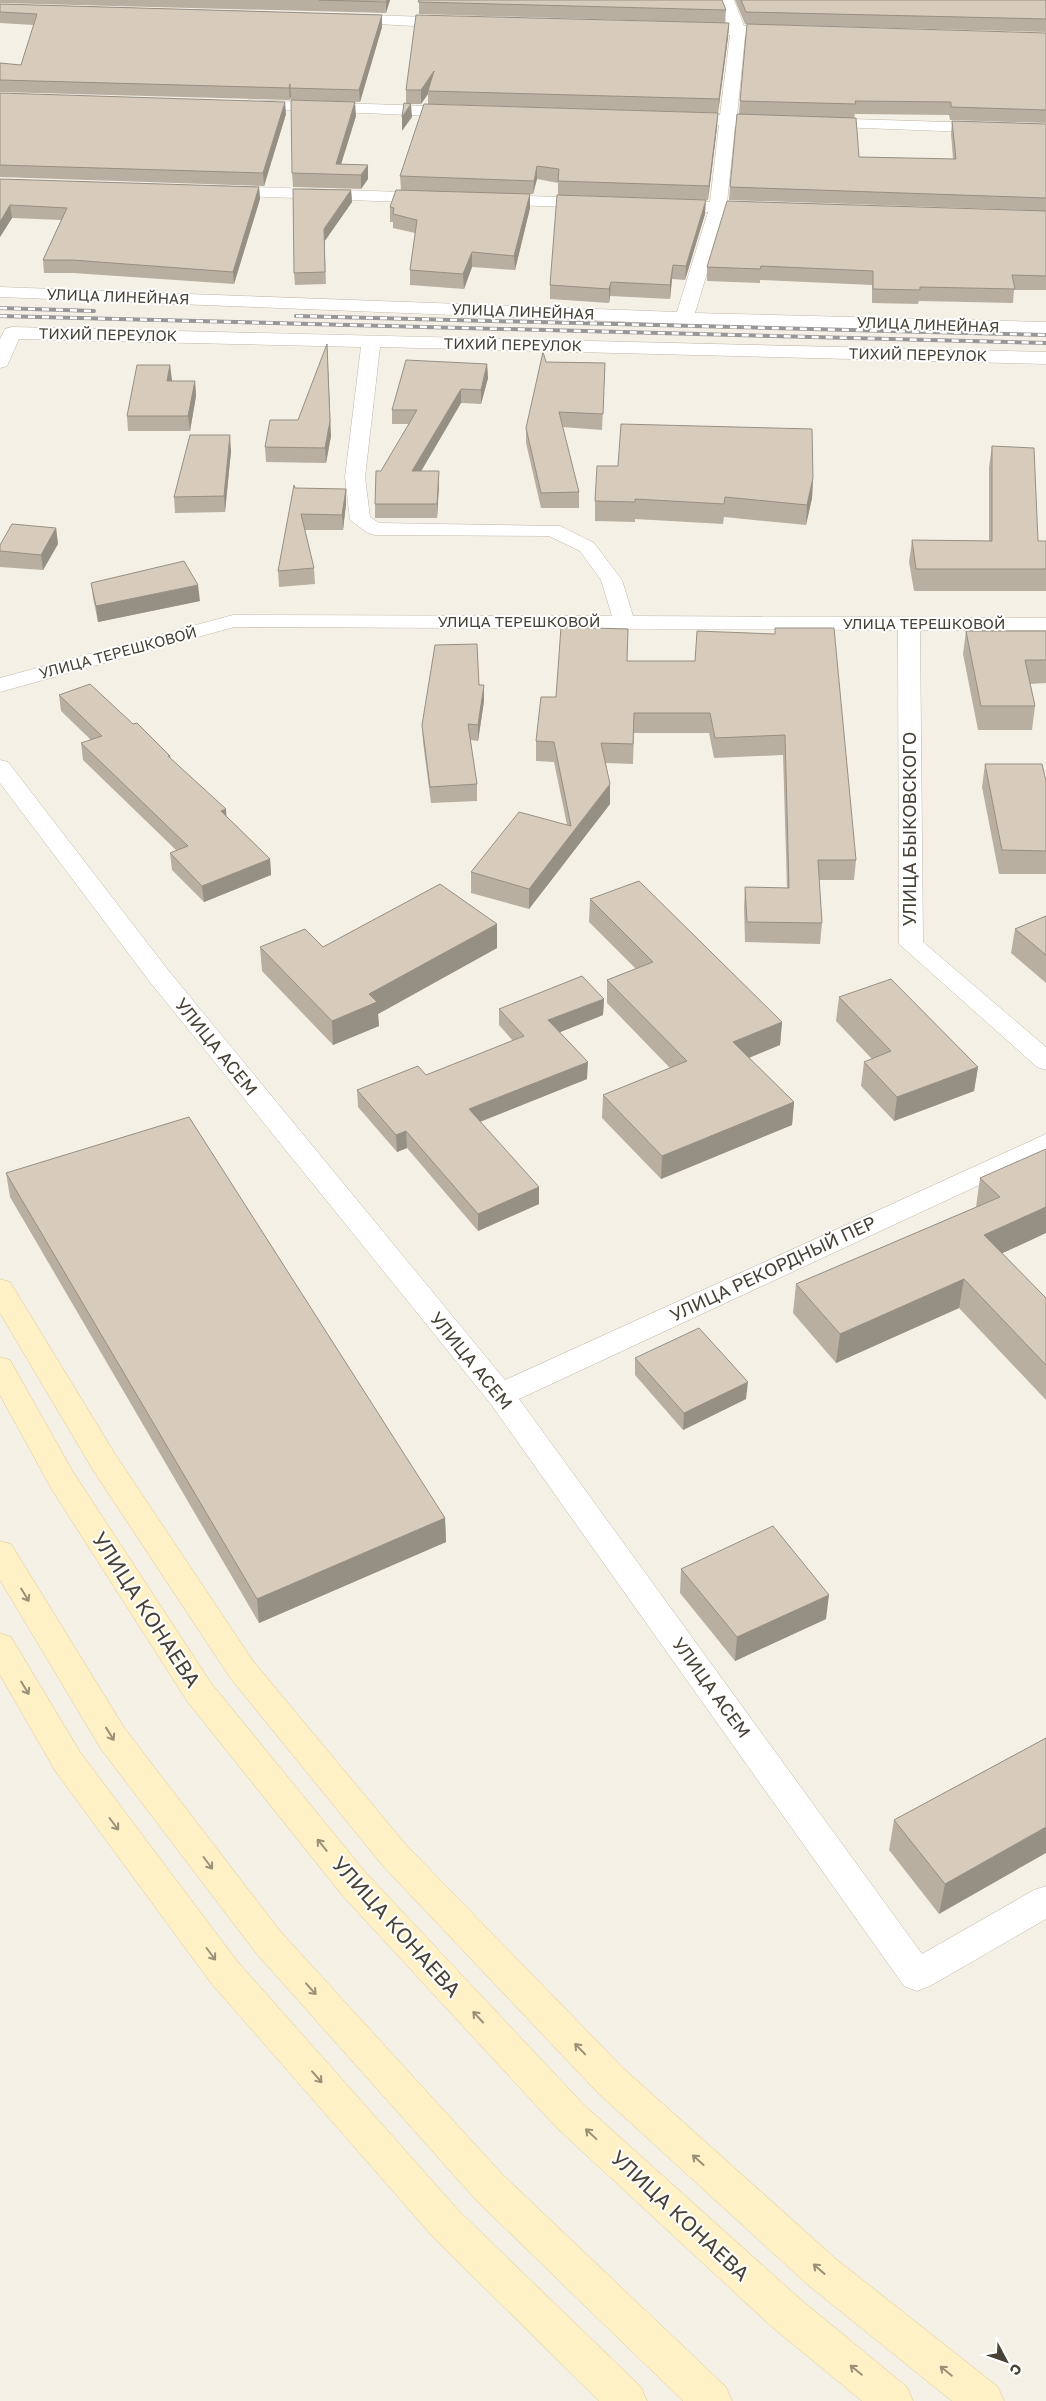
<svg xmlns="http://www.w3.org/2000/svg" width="1046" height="2401" font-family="'Golos Text',sans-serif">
	<rect width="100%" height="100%" fill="#f5f0e6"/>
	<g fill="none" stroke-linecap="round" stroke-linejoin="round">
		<defs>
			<g id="street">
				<polygon points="718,0 734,0 744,26 785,27 793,32 785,37 745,36 737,116 773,117 781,122 773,127 735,126 727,203 769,205 772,209 769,213 763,214 725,213 695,313 1046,322 1046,334 684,324 0,297 0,287 677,312 708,212 669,211 663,210 660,206 663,202 669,201 710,202 719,125 681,124 673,119 681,114 720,115 730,35 690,35 682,30 690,25 728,26"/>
				<polygon points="345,14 452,18 460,23 452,28 340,22 337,19 340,16"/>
				<polygon points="249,100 458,107 466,112 458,117 243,108 241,105"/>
				<polygon points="819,118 1046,125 1046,135 813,126 811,123 813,120"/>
				<polygon points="221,186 431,193 437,194 440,198 437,202 431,203 215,195 212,191 215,187"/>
				<polygon points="494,195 593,198 599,199 602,203 599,207 593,208 488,204 485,200 488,196"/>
				<polygon points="12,327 1046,352 1046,364 380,347 365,477 370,517 379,523 560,526 594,543 622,580 633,616 1046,618 1046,630 920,630 923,942 1046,1047 1046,1070 1037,1067 899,944 898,630 234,627 0,692 0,678 233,615 612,616 601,580 580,551 549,536 375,535 368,533 350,520 345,477 361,347 19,339 7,366 0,368 0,339 5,329"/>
				<polygon points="0,760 8,762 168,970 505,1380 1046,1134 1046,1154 519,1399 922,1954 1034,1890 1046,1886 1046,1919 930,1986 917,1991 904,1986 490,1403 150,982 0,783"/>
			</g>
			<g id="secondary">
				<polygon points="0,1279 10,1282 115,1454 253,1661 407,1846 623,2068 836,2259 998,2387 1004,2401 952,2401 808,2285 597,2092 383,1866 231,1679 93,1470 0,1313"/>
				<polygon points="0,1357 10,1360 73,1472 211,1683 366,1873 583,2104 800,2299 907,2387 913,2401 862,2401 772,2327 557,2128 342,1895 187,1701 51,1488 0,1395"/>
				<polygon points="0,1541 11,1544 125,1729 280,1931 502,2174 726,2387 732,2401 683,2401 476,2200 256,1953 101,1749 0,1580"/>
				<polygon points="0,1633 11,1637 80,1752 237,1961 459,2211 641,2387 647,2401 599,2401 433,2237 211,1983 56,1772 0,1675"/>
			</g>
		</defs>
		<!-- street casing -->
		<use href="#street" stroke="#c1b8a8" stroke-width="1"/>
		<!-- secondary casing -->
		<use href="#secondary" stroke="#dcc894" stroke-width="1"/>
		<!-- street -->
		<use href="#street" fill="#fff" fill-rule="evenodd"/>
		<!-- secondary -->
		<use href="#secondary" fill="#fff1c6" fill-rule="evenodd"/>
		<defs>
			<g id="rail">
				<polyline points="0,308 94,311"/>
				<polyline points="0,316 1046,343"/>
				<polyline points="296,316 1046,335"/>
			</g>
		</defs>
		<!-- rail casing -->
		<use href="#rail" stroke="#979797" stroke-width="4"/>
		<!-- rail -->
		<use href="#rail" stroke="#fff" stroke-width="2.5" stroke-dasharray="7" stroke-linecap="butt"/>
	</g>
	<!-- wall -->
	<g fill="#b9afa1">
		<polygon points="0,0 390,0 386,13 0,3"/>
		<polygon points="419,0 726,10 725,23 419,14"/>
		<polygon points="735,0 1046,0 1046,32 745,24"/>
		<polygon points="0,4 382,15 382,27 360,102 291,100 291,96 290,100 0,92 0,63 21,65 34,25 0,23"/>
		<polygon points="729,23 728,37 718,113 428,104 428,94 421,104 406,104 406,90"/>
		<polygon points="1046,33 1046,123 950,120 949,115 855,114 854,118 859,157 953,159 951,134 952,121 1046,124 1046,290 1014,290 1013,303 919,301 918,304 872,303 872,285 760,280 760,283 707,281 707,267 1027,210 729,200 730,187 739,114 740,101"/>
		<polygon points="0,93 286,114 264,186 0,177"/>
		<polygon points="356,116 341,164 368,165 368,179 361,189 293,187 292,173"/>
		<polygon points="717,127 708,200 558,195 558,183 537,179 533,194 530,194 530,208 515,270 472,267 464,289 410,285 410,270 415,233 393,228 393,222 390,222 390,207 401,190 400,176"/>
		<polygon points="0,179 259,187 260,199 234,284 73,273 44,273 43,260 61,220 12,218 0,237"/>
		<polygon points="351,190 352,202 324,242 326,284 295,285 294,273"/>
		<polygon points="705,214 685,280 672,279 670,299 610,296 609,303 550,299 550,285"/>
		<polygon points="546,362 605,363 602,430 562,427 579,492 579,508 541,508 526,443 526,428"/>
		<polygon points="487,364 488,378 481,404 461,403 421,471 439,471 439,485 437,518 375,518 375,504 409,424 392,424 392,410"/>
		<polygon points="170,365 171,381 195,381 196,396 190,431 128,431 127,416"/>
		<polygon points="331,436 326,463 266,462 265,447"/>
		<polygon points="992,446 1038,541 1046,541 1046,591 914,591 909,562 912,540 989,541 989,467"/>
		<polygon points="231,451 225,512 175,513 174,497"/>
		<polygon points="813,478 812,498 806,525 724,517 723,524 635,519 635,522 595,521 595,501"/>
		<polygon points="295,488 346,504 343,530 305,530 314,568 315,584 279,587 278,571"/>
		<polygon points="56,528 58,544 43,570 0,567 0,545"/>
		<polygon points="91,583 200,601 98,622 93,598"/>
		<polygon points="775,628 856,860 854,880 819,880 822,923 820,944 745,942 744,907 745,887 787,888 783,755 714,758 709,733 634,733 633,764 606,763 610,804 529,909 471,893 471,872 567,825 554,762 536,761 536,741 556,697 627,661 695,661 775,634"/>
		<polygon points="966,631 1046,631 1046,683 1030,684 1035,706 1032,730 978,730 963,654"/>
		<polygon points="479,685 484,701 478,741 470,740 477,784 477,801 431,803 423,742 422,725"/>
		<polygon points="59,695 133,724 170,756 171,759 226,816 270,859 271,875 204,902 172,870 170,853 177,851 83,760 81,743 91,740 61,711"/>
		<polygon points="985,764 1046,781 1046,874 999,874 982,787"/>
		<polygon points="590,899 782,1022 780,1045 749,1058 794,1102 792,1125 661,1179 602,1118 603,1095 670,1068 607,1003 607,980 636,969 589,922"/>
		<polygon points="1046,916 1046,983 1011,953 1015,929"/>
		<polygon points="260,947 323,947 497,948 378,1014 379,1026 333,1045 262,971"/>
		<polygon points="839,997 978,1067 974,1091 894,1121 861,1086 864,1062 872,1059 836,1021"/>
		<polygon points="604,999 603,1015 560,1032 587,1079 480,1122 539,1204 478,1231 407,1148 397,1152 358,1107 357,1090 426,1075 513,1041 499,1025 499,1009"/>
		<polygon points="6,1173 445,1518 446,1542 259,1623 10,1197"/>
		<polygon points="980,1178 1046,1233 1002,1253 1046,1298 1046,1400 959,1308 836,1363 793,1313 796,1284 976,1207"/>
		<polygon points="635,1358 746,1399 683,1430 635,1375"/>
		<polygon points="681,1569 826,1619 735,1661 680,1593"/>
		<polygon points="1046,1738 939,1914 889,1850 894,1820"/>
	</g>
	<!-- shaded-wall -->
	<g fill="#968f83">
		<polygon points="387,0 390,0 386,13 386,2"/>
		<polygon points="382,15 382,27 360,102 359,90"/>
		<polygon points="729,23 728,37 718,113 719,99"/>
		<polygon points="434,71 428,91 428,94 421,104 421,90"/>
		<polygon points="290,84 291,96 290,100 289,88"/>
		<polygon points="285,102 286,114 264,186 263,173"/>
		<polygon points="355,102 356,116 338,174 336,164"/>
		<polygon points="411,104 412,117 402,131 402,117"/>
		<polygon points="718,113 717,127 708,200 709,186"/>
		<polygon points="368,165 368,179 361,189 361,175"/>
		<polygon points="537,166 537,179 533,194 534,181"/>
		<polygon points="259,187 260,199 234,284 233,272"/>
		<polygon points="351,190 352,202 324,242 326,284 324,229"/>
		<polygon points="530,194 530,208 515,270 514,256"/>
		<polygon points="706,200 705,214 685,280 686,266"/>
		<polygon points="10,205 12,218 0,237 0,222"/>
		<polygon points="472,252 472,267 464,289 463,274"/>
		<polygon points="673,265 672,279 670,299 670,285"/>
		<polygon points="611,282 610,296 609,303 609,289"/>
		<polygon points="327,344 331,436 326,463 325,448"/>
		<polygon points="487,364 488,378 481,404 481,390"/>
		<polygon points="170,365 172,380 168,396 167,381"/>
		<polygon points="195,381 196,396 190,431 188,416"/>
		<polygon points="461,389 461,403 413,485 412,471"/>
		<polygon points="230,435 231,451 225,512 224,496"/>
		<polygon points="439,471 439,485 437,518 437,504"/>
		<polygon points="813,478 812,498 806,525 807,505"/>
		<polygon points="346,489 346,504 343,530 342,515"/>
		<polygon points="56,528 58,544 43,570 41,555"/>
		<polygon points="198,585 200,601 98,622 96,606"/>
		<polygon points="484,685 484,701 478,741 478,725"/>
		<polygon points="610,784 610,804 529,909 529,889"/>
		<polygon points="226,809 227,825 221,811"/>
		<polygon points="270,859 271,875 204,902 202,886"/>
		<polygon points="497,924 497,948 378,1014 379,1026 333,1045 332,1021 369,994"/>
		<polygon points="604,999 603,1015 548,1037 548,1020"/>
		<polygon points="782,1022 780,1045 731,1065 733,1042"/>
		<polygon points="588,1062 587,1079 469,1126 469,1109"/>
		<polygon points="978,1067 974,1091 894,1121 897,1097"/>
		<polygon points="794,1102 792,1125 661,1179 662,1156"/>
		<polygon points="406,1131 407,1148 397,1152 396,1135"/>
		<polygon points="539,1187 539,1204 478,1231 478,1214"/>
		<polygon points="1046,1207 1046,1233 979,1264 984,1235"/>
		<polygon points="964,1279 959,1308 836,1363 840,1334"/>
		<polygon points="748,1382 746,1399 683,1430 684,1413"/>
		<polygon points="445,1518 446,1542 259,1623 257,1599"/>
		<polygon points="829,1595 826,1619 735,1661 737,1637"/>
		<polygon points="1046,1827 1046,1853 939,1914 945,1884"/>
	</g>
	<!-- building -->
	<g fill="#d7ccbb" stroke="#968f83">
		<polygon points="319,0 387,0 386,2"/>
		<polygon points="419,0 722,0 726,10 418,2"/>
		<polygon points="741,0 1046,0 1046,19 746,12"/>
		<polygon points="0,4 382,15 359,90 290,88 290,84 289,88 0,80 0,63 21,65 37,14 0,12"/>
		<polygon points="416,15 729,23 719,99 428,91 434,71 421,90 406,90"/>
		<polygon points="747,24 1046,33 1046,110 951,107 951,102 855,101 856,104 740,101"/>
		<polygon points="0,93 285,102 263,173 0,165"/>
		<polygon points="291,100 355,102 336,164 368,165 361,175 292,173"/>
		<polygon points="404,103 411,104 402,117"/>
		<polygon points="424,104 718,113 709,186 558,181 559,169 537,166 534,181 400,176"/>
		<polygon points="737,114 856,118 859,157 956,159 952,121 1046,124 1046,198 730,187"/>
		<polygon points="0,179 259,187 233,272 72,260 43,260 67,208 10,205 0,222"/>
		<polygon points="293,189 351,190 324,229 325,272 294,273"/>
		<polygon points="396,190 530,194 514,256 472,252 463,274 410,270 417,220 393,214 394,208 390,207"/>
		<polygon points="557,195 706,200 686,266 673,265 670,285 611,282 609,289 550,285"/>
		<polygon points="727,201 1046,211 1046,276 1012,275 1015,289 920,287 920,290 873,289 873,271 761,266 760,269 707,267"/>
		<polygon points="327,344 330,421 325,448 265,447 270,420 298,420"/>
		<polygon points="543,352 546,362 605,363 603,414 559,412 579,492 541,493 526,428"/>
		<polygon points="406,360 487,364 481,390 461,389 412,471 439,471 437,504 375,504 376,471 381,471 417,410 392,410"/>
		<polygon points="137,365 170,365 167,381 195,381 188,416 127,416"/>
		<polygon points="621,424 812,429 813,478 807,505 725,497 724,504 635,499 635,502 595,501 597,466 618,466"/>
		<polygon points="190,435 230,435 224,496 174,497"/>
		<polygon points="992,446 1034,448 1038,541 1046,541 1046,569 916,569 912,540 992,541"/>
		<polygon points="294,485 295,488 346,489 342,515 301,514 314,568 278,571"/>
		<polygon points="12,524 56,528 41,555 0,551 0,545"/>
		<polygon points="184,561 198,585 96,606 91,583"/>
		<polygon points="561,627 628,629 627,661 695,661 697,631 775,634 775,628 834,628 856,860 818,860 822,923 747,922 745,887 789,888 785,735 715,738 710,713 634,713 633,744 601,743 610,784 529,889 471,872 519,812 571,826 554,742 536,741 541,697 556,697"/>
		<polygon points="966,631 1046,631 1046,660 1025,660 1035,706 981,706"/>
		<polygon points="477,644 479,685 484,685 478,725 468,724 477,784 430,787 422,725 435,645"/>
		<polygon points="90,684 133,724 137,723 170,756 168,756 226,809 221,811 270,859 202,886 170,853 188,846 81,743 102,736 59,695"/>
		<polygon points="985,764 1042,764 1046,781 1046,851 1002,850"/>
		<polygon points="639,881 782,1022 733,1042 794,1102 662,1156 603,1095 687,1061 607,980 653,962 590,899"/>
		<polygon points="440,884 497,924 369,994 377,1002 332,1021 260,947 305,929 323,947"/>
		<polygon points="1046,916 1046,955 1015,929"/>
		<polygon points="582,976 604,999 548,1020 588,1062 469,1109 539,1187 478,1214 406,1131 396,1135 357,1090 418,1066 426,1075 524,1036 499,1009"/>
		<polygon points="891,979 978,1067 897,1097 864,1062 891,1051 839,997"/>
		<polygon points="189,1117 445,1518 257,1599 6,1173"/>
		<polygon points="1046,1149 1046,1207 984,1235 1046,1298 1046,1365 964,1279 840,1334 796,1284 1000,1197 980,1178"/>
		<polygon points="699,1328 748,1382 684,1413 635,1358"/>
		<polygon points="773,1526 829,1595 737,1637 681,1569"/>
		<polygon points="1046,1738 1046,1827 945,1884 894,1820"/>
	</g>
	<!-- one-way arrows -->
	<defs><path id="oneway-shaft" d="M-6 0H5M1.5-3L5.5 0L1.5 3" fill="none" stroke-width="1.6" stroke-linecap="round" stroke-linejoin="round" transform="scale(1.25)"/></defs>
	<g stroke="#9a9076">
		<use href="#oneway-shaft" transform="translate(25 1595) rotate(59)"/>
		<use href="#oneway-shaft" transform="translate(25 1688) rotate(59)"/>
		<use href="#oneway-shaft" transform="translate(110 1734) rotate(58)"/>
		<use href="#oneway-shaft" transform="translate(114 1824) rotate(53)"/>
		<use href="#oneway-shaft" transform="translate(322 1845) rotate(-129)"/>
		<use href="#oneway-shaft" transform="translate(208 1863) rotate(53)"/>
		<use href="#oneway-shaft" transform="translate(211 1954) rotate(53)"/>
		<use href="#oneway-shaft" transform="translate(311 1989) rotate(48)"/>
		<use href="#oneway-shaft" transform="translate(478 2017) rotate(-133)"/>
		<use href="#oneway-shaft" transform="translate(580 2049) rotate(-134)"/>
		<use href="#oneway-shaft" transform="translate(317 2077) rotate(49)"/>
		<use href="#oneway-shaft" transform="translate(591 2134) rotate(-137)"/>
		<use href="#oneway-shaft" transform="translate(698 2160) rotate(-138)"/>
		<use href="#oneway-shaft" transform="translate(819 2269) rotate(-139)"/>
		<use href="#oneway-shaft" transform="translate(856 2370) rotate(-141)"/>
		<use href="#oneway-shaft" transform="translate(946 2371) rotate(-141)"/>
	</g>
	<g text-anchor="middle" stroke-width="4" stroke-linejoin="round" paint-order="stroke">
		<!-- far-street labels -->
		<g font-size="15" fill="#484135" stroke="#fff">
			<text transform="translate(118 297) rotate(2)" y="5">УЛИЦА ЛИНЕЙНАЯ</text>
			<text transform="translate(523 312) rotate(2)" y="5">УЛИЦА ЛИНЕЙНАЯ</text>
			<text transform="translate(928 325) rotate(2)" y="5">УЛИЦА ЛИНЕЙНАЯ</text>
			<text transform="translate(108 335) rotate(1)" y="5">ТИХИЙ ПЕРЕУЛОК</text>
			<text transform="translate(513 345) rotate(1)" y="5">ТИХИЙ ПЕРЕУЛОК</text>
			<text transform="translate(918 355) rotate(1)" y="5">ТИХИЙ ПЕРЕУЛОК</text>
			<text x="519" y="627">УЛИЦА ТЕРЕШКОВОЙ</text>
			<text x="924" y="629">УЛИЦА ТЕРЕШКОВОЙ</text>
			<text transform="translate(118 653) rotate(-15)" y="5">УЛИЦА ТЕРЕШКОВОЙ</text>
		</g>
		<!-- street labels -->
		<g font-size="18" fill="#484135" stroke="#fff">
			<text transform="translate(910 829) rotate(-90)" y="6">УЛИЦА БЫКОВСКОГО</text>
			<text transform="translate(216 1047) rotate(51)" y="6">УЛИЦА АСЕМ</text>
			<text transform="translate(773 1269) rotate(-25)" y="6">УЛИЦА РЕКОРДНЫЙ ПЕР</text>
			<text transform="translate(471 1361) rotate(51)" y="6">УЛИЦА АСЕМ</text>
			<text transform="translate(711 1688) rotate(54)" y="6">УЛИЦА АСЕМ</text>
		</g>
		<!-- near-street labels -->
		<g font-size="21" fill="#484135" stroke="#fff">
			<text transform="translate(146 1610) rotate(57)" y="7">УЛИЦА КОНАЕВА</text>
			<text transform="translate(396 1927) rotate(48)" y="7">УЛИЦА КОНАЕВА</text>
			<text transform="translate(680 2216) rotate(43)" y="7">УЛИЦА КОНАЕВА</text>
		</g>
	</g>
	<!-- north arrow -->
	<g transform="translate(1006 2361) rotate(131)" stroke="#ffffff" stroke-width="4" paint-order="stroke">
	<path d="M0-4L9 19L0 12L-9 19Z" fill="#484135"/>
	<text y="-8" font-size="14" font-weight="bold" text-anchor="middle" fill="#484135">С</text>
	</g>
</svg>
